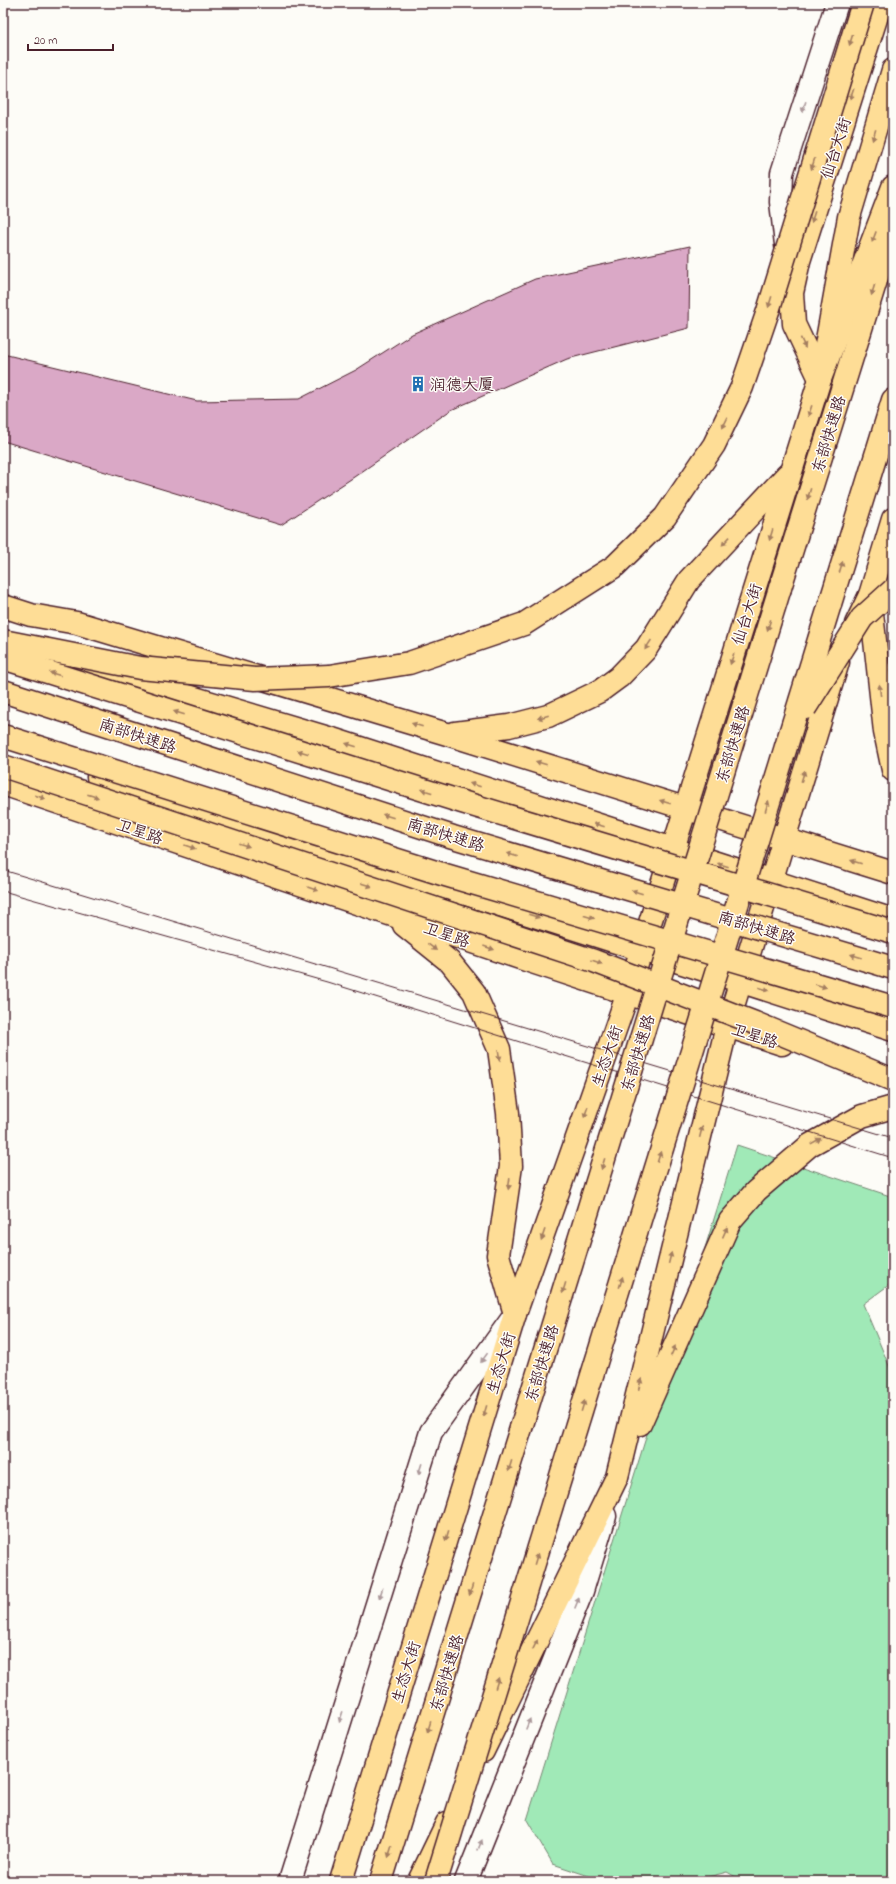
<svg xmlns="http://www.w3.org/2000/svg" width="896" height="1884" font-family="'Indie Flower','LXGW WenKai TC',sans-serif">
	<rect width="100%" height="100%" fill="#fdfcf7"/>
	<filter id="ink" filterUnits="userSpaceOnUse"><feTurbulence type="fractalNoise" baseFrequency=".025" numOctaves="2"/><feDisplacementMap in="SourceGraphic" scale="8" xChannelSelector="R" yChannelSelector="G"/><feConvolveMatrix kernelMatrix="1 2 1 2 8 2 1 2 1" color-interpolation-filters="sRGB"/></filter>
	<g filter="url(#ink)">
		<!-- green -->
		<polygon fill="#a0e9b7" stroke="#758471" points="737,1145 893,1197 893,1282 863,1304 893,1375 893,1881 743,1881 727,1872 693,1881 604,1881 553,1864 527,1820"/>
		<!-- building -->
		<polygon fill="#daa8c6" stroke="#4a1f2b" points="690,246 689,328 567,359 451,410 354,477 281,525 3,441 3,354 197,401 299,399 356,370 412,334 535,279"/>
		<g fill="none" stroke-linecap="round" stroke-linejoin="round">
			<defs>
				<g id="minor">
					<polyline points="787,253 781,202 782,173 837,3"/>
					<polyline points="290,1881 431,1432 512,1319"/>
					<polyline points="466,1881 582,1591 605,1516"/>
				</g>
				<g id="major">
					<polyline points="820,379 794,324 792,293 799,261 881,3"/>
					<polyline points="870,595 885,732 893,770"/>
					<polyline points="3,606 31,615 77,623 447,734 893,873"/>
					<polyline points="856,624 870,595 893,519"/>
					<polyline points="87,666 332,739 893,920"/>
					<polyline points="455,733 509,726 548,716 600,691 619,677 646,649 689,580 787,475"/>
					<polyline points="98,777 893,1030"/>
					<polyline points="3,784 529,961 782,1044"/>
					<polyline points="404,925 450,962 474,992 499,1049 508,1113 511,1166 498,1255 515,1314"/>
					<polyline points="640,1424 730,1221 756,1191 810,1145 862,1116 893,1107"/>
					<polyline points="483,1751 617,1477 727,1026 838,662"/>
					<polyline points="341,1881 515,1314 628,993 820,379 893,187"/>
					<polyline points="419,1881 447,1823"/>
				</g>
				<g id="highway">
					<polyline points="820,379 849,217 893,70"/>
					<polyline points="780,588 893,226"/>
					<polyline points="830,604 893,400"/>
					<polyline points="381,1881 521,1428"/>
				</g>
			</defs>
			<!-- minor casing -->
			<use href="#minor" stroke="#4a1f2b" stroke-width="25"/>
			<!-- major casing -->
			<use href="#major" stroke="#4a1f2b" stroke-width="25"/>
			<!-- highway casing -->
			<use href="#highway" stroke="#4a1f2b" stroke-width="25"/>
			<!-- minor -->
			<use href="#minor" stroke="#fdfcf7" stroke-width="22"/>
			<!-- major -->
			<use href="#major" stroke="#fedd96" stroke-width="22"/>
			<!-- highway -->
			<use href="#highway" stroke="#fedd96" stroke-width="22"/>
			<!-- tram -->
			<g stroke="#4a1f2b" stroke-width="1">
				<polyline points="3,870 893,1138"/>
				<polyline points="3,891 327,982 893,1158"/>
			</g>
			<defs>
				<g id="highway-bridge">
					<polyline points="3,641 140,668 255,679 329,676 409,663 524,624 615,566 665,517 714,445 742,387 768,311 863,3"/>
					<polyline points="3,658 462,802 893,932"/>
					<polyline points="3,691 453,837 893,968"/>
					<polyline points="805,708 862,618 893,590"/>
					<polyline points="3,736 442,874 893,1007"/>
					<polyline points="3,766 594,961 755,1023 893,1080"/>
					<polyline points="521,1428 780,588"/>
					<polyline points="436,1881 830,604"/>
				</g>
			</defs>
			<!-- highway-bridge casing -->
			<use href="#highway-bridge" stroke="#4a1f2b" stroke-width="25" stroke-linecap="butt"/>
			<!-- highway-bridge -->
			<use href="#highway-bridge" stroke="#fedd96" stroke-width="22"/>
		</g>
		<!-- one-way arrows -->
		<defs><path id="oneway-solid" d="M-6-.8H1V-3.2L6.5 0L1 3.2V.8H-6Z"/></defs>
		<g fill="#a47e60">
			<use href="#oneway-solid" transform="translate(851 40) rotate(107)"/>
			<use href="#oneway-solid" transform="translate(852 94) rotate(108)"/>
			<use href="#oneway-solid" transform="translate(874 135) rotate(107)"/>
			<use href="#oneway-solid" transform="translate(813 164) rotate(107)"/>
			<use href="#oneway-solid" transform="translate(813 217) rotate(108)"/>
			<use href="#oneway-solid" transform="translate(874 237) rotate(111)"/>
			<use href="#oneway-solid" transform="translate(873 290) rotate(107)"/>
			<use href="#oneway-solid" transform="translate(770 302) rotate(107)"/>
			<use href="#oneway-solid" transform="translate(803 343) rotate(65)"/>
			<use href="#oneway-solid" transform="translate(810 411) rotate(108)"/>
			<use href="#oneway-solid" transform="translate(725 423) rotate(116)"/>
			<use href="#oneway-solid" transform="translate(809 494) rotate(107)"/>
			<use href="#oneway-solid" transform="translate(771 535) rotate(107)"/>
			<use href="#oneway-solid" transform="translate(726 541) rotate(133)"/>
			<use href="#oneway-solid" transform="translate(841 567) rotate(-73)"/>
			<use href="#oneway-solid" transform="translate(769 625) rotate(107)"/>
			<use href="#oneway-solid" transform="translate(648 645) rotate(124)"/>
			<use href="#oneway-solid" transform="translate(732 659) rotate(108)"/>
			<use href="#oneway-solid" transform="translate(55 674) rotate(-163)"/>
			<use href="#oneway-solid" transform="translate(880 690) rotate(-96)"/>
			<use href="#oneway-solid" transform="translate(179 713) rotate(-163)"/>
			<use href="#oneway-solid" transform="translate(543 717) rotate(164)"/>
			<use href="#oneway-solid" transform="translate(417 725) rotate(-163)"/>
			<use href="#oneway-solid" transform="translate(351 745) rotate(-162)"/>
			<use href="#oneway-solid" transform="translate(303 752) rotate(-163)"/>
			<use href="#oneway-solid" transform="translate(541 763) rotate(-163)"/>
			<use href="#oneway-solid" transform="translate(803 776) rotate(-73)"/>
			<use href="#oneway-solid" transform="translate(475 785) rotate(-162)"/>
			<use href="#oneway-solid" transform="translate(427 791) rotate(-163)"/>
			<use href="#oneway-solid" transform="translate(93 796) rotate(18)"/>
			<use href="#oneway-solid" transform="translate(40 797) rotate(19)"/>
			<use href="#oneway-solid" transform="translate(665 802) rotate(-163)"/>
			<use href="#oneway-solid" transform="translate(767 806) rotate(-73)"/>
			<use href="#oneway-solid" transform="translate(388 816) rotate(-162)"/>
			<use href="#oneway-solid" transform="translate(599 825) rotate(-162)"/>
			<use href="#oneway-solid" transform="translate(244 845) rotate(18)"/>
			<use href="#oneway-solid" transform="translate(190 847) rotate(19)"/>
			<use href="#oneway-solid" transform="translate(512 855) rotate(-163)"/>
			<use href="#oneway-solid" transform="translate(856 862) rotate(-163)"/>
			<use href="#oneway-solid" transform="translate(723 865) rotate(-162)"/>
			<use href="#oneway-solid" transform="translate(367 885) rotate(18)"/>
			<use href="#oneway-solid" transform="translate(313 889) rotate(19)"/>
			<use href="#oneway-solid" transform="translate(637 892) rotate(-163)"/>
			<use href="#oneway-solid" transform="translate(534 916) rotate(18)"/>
			<use href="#oneway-solid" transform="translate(589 917) rotate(16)"/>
			<use href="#oneway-solid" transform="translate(432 947) rotate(38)"/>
			<use href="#oneway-solid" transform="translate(489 948) rotate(19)"/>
			<use href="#oneway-solid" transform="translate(856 956) rotate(-163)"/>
			<use href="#oneway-solid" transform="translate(597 962) rotate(20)"/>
			<use href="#oneway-solid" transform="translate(821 986) rotate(16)"/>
			<use href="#oneway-solid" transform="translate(764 989) rotate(18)"/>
			<use href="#oneway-solid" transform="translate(499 1055) rotate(80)"/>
			<use href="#oneway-solid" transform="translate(586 1112) rotate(109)"/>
			<use href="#oneway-solid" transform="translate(701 1132) rotate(-76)"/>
			<use href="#oneway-solid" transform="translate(816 1141) rotate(-29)"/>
			<use href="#oneway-solid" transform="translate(659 1157) rotate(-73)"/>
			<use href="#oneway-solid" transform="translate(603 1164) rotate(107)"/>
			<use href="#oneway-solid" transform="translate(509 1184) rotate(98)"/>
			<use href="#oneway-solid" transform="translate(725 1232) rotate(-66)"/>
			<use href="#oneway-solid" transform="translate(543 1235) rotate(109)"/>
			<use href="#oneway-solid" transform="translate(670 1258) rotate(-76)"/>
			<use href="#oneway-solid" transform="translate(621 1282) rotate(-73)"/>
			<use href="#oneway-solid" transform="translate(564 1288) rotate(107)"/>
			<use href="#oneway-solid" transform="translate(673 1351) rotate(-66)"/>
			<use href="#oneway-solid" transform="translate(640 1384) rotate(-76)"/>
			<use href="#oneway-solid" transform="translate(583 1406) rotate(-73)"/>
			<use href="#oneway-solid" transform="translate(485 1411) rotate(107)"/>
			<use href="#oneway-solid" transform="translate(510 1466) rotate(107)"/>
			<use href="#oneway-solid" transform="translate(447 1536) rotate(107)"/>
			<use href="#oneway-solid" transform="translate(536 1559) rotate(-73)"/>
			<use href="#oneway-solid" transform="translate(471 1590) rotate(107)"/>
			<use href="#oneway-solid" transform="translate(535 1645) rotate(-64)"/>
			<use href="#oneway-solid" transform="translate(497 1683) rotate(-73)"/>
			<use href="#oneway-solid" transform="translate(429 1727) rotate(107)"/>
			<use href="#oneway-solid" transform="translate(390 1852) rotate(107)"/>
		</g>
		<g fill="#ac999b">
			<use href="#oneway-solid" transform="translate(804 107) rotate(108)"/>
			<use href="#oneway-solid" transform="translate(484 1358) rotate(126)"/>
			<use href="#oneway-solid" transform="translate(420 1469) rotate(108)"/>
			<use href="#oneway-solid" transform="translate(381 1593) rotate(108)"/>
			<use href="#oneway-solid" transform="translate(577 1603) rotate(-68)"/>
			<use href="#oneway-solid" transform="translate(341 1717) rotate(108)"/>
			<use href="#oneway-solid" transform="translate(528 1724) rotate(-68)"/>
			<use href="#oneway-solid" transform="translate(480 1845) rotate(-68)"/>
		</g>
	</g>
	<!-- icons -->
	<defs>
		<symbol id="building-bare" viewBox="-9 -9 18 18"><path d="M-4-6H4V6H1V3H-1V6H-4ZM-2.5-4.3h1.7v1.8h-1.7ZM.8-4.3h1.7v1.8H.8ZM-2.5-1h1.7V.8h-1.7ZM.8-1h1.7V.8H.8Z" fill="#1f6fb2" stroke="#fdfcf7" stroke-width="2.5" paint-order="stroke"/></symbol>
	</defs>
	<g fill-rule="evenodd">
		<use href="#building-bare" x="407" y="373" width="22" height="22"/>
	</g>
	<g text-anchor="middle" stroke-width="3" stroke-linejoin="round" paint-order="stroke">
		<!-- street labels -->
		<g font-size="16" fill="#4a1f2b" stroke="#fdfcf7">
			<text transform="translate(835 148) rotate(-72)" y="6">仙台大街</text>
			<text transform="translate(828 434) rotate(-73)" y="6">东部快速路</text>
			<text transform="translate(746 614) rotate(-72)" y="6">仙台大街</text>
			<text transform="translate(138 735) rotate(18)" y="6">南部快速路</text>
			<text transform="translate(732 744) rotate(-73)" y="6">东部快速路</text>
			<text transform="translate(140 831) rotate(19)" y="6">卫星路</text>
			<text transform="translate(446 834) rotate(17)" y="6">南部快速路</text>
			<text transform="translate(757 927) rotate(17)" y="6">南部快速路</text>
			<text transform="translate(447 934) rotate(19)" y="6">卫星路</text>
			<text transform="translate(755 1035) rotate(18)" y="6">卫星路</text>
			<text transform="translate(637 1053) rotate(-73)" y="6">东部快速路</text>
			<text transform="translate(606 1056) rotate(-71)" y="6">生态大街</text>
			<text transform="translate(500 1363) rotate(-73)" y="6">生态大街</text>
			<text transform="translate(541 1363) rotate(-73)" y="6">东部快速路</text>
			<text transform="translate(405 1672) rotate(-73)" y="6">生态大街</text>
			<text transform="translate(446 1673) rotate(-73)" y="6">东部快速路</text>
		</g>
		<!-- poi labels -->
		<g font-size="16" fill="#4a1f2b" stroke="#fdfcf7" text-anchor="start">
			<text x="430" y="390">润德大厦</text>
		</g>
	</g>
	<!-- margin -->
	<rect width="896" height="1884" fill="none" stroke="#fdfcf7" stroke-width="16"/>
	<rect x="8" y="8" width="880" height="1868" fill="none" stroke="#4a1f2b" stroke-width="1.5" filter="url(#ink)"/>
	<!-- scale -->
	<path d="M28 44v6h85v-6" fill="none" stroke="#4a1f2b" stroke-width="2"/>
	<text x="34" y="44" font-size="12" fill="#4a1f2b" stroke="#fdfcf7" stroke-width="3" paint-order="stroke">20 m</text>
</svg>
